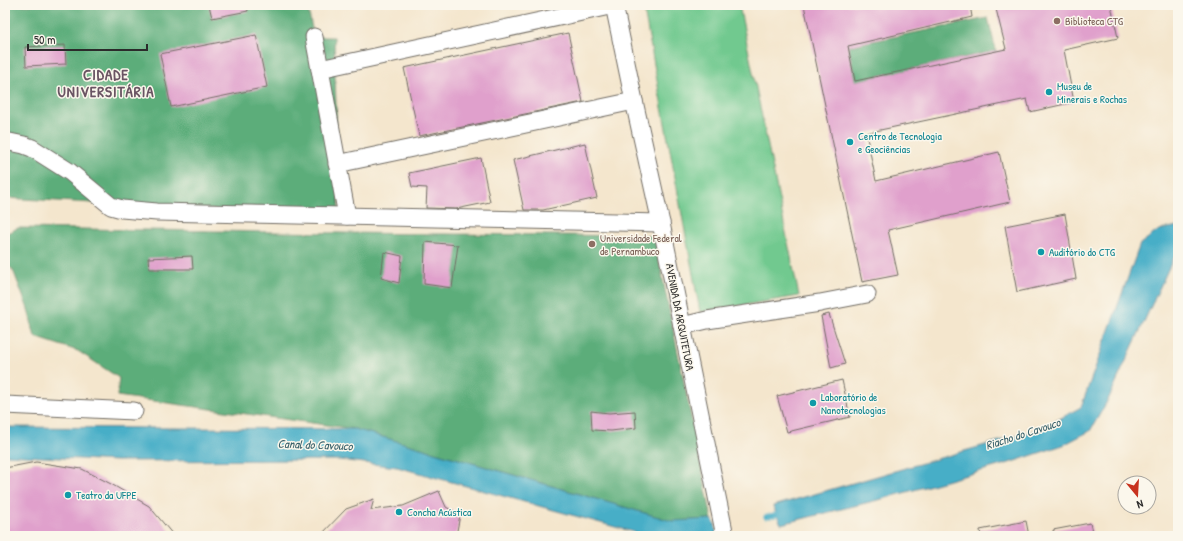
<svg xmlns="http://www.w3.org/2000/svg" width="1183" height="541" font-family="'Patrick Hand',sans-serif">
	<rect width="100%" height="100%" fill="#fbf7ec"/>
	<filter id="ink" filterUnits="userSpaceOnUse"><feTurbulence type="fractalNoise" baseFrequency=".025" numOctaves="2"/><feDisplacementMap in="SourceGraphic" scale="8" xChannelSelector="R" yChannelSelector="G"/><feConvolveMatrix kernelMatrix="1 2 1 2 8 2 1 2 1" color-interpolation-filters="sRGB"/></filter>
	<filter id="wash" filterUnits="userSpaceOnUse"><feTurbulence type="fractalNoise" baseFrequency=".012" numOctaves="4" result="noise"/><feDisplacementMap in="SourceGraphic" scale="16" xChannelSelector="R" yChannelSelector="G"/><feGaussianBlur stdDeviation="0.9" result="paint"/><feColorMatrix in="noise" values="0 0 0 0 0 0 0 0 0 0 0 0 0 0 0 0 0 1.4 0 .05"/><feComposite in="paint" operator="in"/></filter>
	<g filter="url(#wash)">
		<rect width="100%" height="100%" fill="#f4e6cd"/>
		<!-- green -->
		<polygon fill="#71c98f" stroke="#4e7a5d" points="643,5 739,5 799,296 700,312"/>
		<!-- forest -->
		<g fill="#5cad7a" stroke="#446c52">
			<polygon points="5,5 307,5 314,37 334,37 339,217 5,198"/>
			<polygon points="988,18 996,51 855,81 848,46"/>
			<polygon points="18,228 341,233 654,236 712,519 672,521 355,429 117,396 119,378 78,351 35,337 28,309 13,270 5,263 5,234"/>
		</g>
		<!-- water -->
		<g fill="#47aec7" stroke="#396c79">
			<polygon points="1178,226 1178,254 1174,257 1165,276 1108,400 1090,431 1063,445 1009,463 882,499 781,524 773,506 1041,429 1081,407 1140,244 1159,230"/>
			<polygon points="5,427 355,429 672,521 712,519 715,524 717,536 648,536 397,467 339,460 117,461 5,455"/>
		</g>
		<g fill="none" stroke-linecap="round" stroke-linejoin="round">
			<!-- stream -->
			<polyline stroke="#47aec7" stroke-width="5" points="766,517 783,513"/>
		</g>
		<g id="blocks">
			<!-- building -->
			<g fill="#e0a0cc">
				<polygon points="209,5 247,5 248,11 212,18"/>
				<polygon points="804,5 970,5 972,17 848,46 855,81 1006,49 995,5 1111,5 1118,38 1064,50 1074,102 1030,112 1027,99 866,133 876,181 999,152 1010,202 888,230 898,275 862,282"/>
				<polygon points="568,33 583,102 419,136 404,68"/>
				<polygon points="256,35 267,87 171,107 160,54"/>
				<polygon points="65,45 66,64 26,66 25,47"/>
				<polygon points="585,143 597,198 543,210 524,210 513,160"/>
				<polygon points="481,158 490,202 456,209 426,208 427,188 412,187 409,173"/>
				<polygon points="1065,214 1076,279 1017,292 1005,226"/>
				<polygon points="425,242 458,245 452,288 424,284"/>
				<polygon points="384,252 402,256 399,283 381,278"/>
				<polygon points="192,256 193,269 149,269 148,258"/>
				<polygon points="829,314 845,364 831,368 821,316"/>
				<polygon points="842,380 850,417 787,432 777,396"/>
				<polygon points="591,411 609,413 635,411 636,428 611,431 592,430"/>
				<polygon points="36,462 82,469 111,484 149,506 174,536 5,536 5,468"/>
				<polygon points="439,491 446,507 460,515 456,536 320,536 346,509 374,499 371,510 403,506"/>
				<polygon points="1026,521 1029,536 981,536 980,530"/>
				<polygon points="1090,523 1093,536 1054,536 1053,530"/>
			</g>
		</g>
	</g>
	<g filter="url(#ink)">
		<use href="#blocks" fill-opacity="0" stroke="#716c64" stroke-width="1"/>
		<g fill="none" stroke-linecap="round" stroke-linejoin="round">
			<defs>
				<g id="minor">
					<polyline points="614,5 634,101 661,223 725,536"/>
					<polyline points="314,37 347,216"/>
					<polyline points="320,69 614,5"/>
					<polyline points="5,141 24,145 32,148 70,172 111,206 122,209 157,212 661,223"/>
					<polyline points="337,164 634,101"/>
					<polyline points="682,326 707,320 820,303 867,294"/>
					<polyline points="5,405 134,411"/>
				</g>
			</defs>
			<!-- minor casing -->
			<use href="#minor" stroke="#716c64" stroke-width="19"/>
			<!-- minor -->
			<use href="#minor" stroke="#fff" stroke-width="17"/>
		</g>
	</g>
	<!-- markers -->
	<g fill="#8d6e63" stroke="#fbf7ec" stroke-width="1.5">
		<circle cx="1057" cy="21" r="4"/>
		<circle cx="592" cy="244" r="4"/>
	</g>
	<g fill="#0f9aa8" stroke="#fbf7ec" stroke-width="1.5">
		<circle cx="1049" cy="92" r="4"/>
		<circle cx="850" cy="142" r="4"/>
		<circle cx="1041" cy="252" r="4"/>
		<circle cx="813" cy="403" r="4"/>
		<circle cx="68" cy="495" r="4"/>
		<circle cx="399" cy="512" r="4"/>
	</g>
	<g text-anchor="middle" stroke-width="3" stroke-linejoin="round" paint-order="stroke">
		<!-- education labels -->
		<g font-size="11" fill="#785e54" stroke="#fbf7ec" text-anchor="start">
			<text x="1065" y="25">Biblioteca CTG</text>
			<text x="600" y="242">Universidade Federal<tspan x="600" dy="13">de Pernambuco</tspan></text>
		</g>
		<!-- culture labels -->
		<g font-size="11" fill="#0d838f" stroke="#fbf7ec" text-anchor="start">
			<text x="1057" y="90">Museu de<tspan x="1057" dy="13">Minerais e Rochas</tspan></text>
			<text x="858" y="140">Centro de Tecnologia<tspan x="858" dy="13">e Geociências</tspan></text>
			<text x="1049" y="256">Auditório do CTG</text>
			<text x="821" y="401">Laboratório de<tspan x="821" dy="13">Nanotecnologias</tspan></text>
			<text x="76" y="499">Teatro da UFPE</text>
			<text x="407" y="516">Concha Acústica</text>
		</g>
		<!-- street labels -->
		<g font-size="11" fill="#2b2b2b" stroke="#fbf7ec">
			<text transform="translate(680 317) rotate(79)" y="4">AVENIDA DA ARQUITETURA</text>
		</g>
		<!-- water labels -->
		<g font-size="12" font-style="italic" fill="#365f69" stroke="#fbf7ec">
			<text transform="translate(1023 434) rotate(-18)" y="4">Riacho do Cavouco</text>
			<text transform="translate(315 445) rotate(2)" y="4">Canal do Cavouco</text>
		</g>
		<!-- district labels -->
		<g font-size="15" font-weight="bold" letter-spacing="1" fill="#6a5463" stroke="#fbf7ec">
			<text x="106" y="80">CIDADE<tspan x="106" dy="17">UNIVERSITÁRIA</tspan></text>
		</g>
	</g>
	<!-- margin -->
	<rect width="1183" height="541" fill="none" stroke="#fbf7ec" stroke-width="20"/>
	<!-- north arrow -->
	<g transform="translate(1137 495) rotate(162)"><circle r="19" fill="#fbf7ec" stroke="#a8a59f"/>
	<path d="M0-3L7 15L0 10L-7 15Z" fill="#c8321e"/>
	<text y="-6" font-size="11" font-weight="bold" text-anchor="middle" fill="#2b2b2b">N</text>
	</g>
	<!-- scale -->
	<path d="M28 44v6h119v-6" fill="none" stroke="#2b2b2b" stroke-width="2"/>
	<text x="34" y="44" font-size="12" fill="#2b2b2b" stroke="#fbf7ec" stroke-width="3" paint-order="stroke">50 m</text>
</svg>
